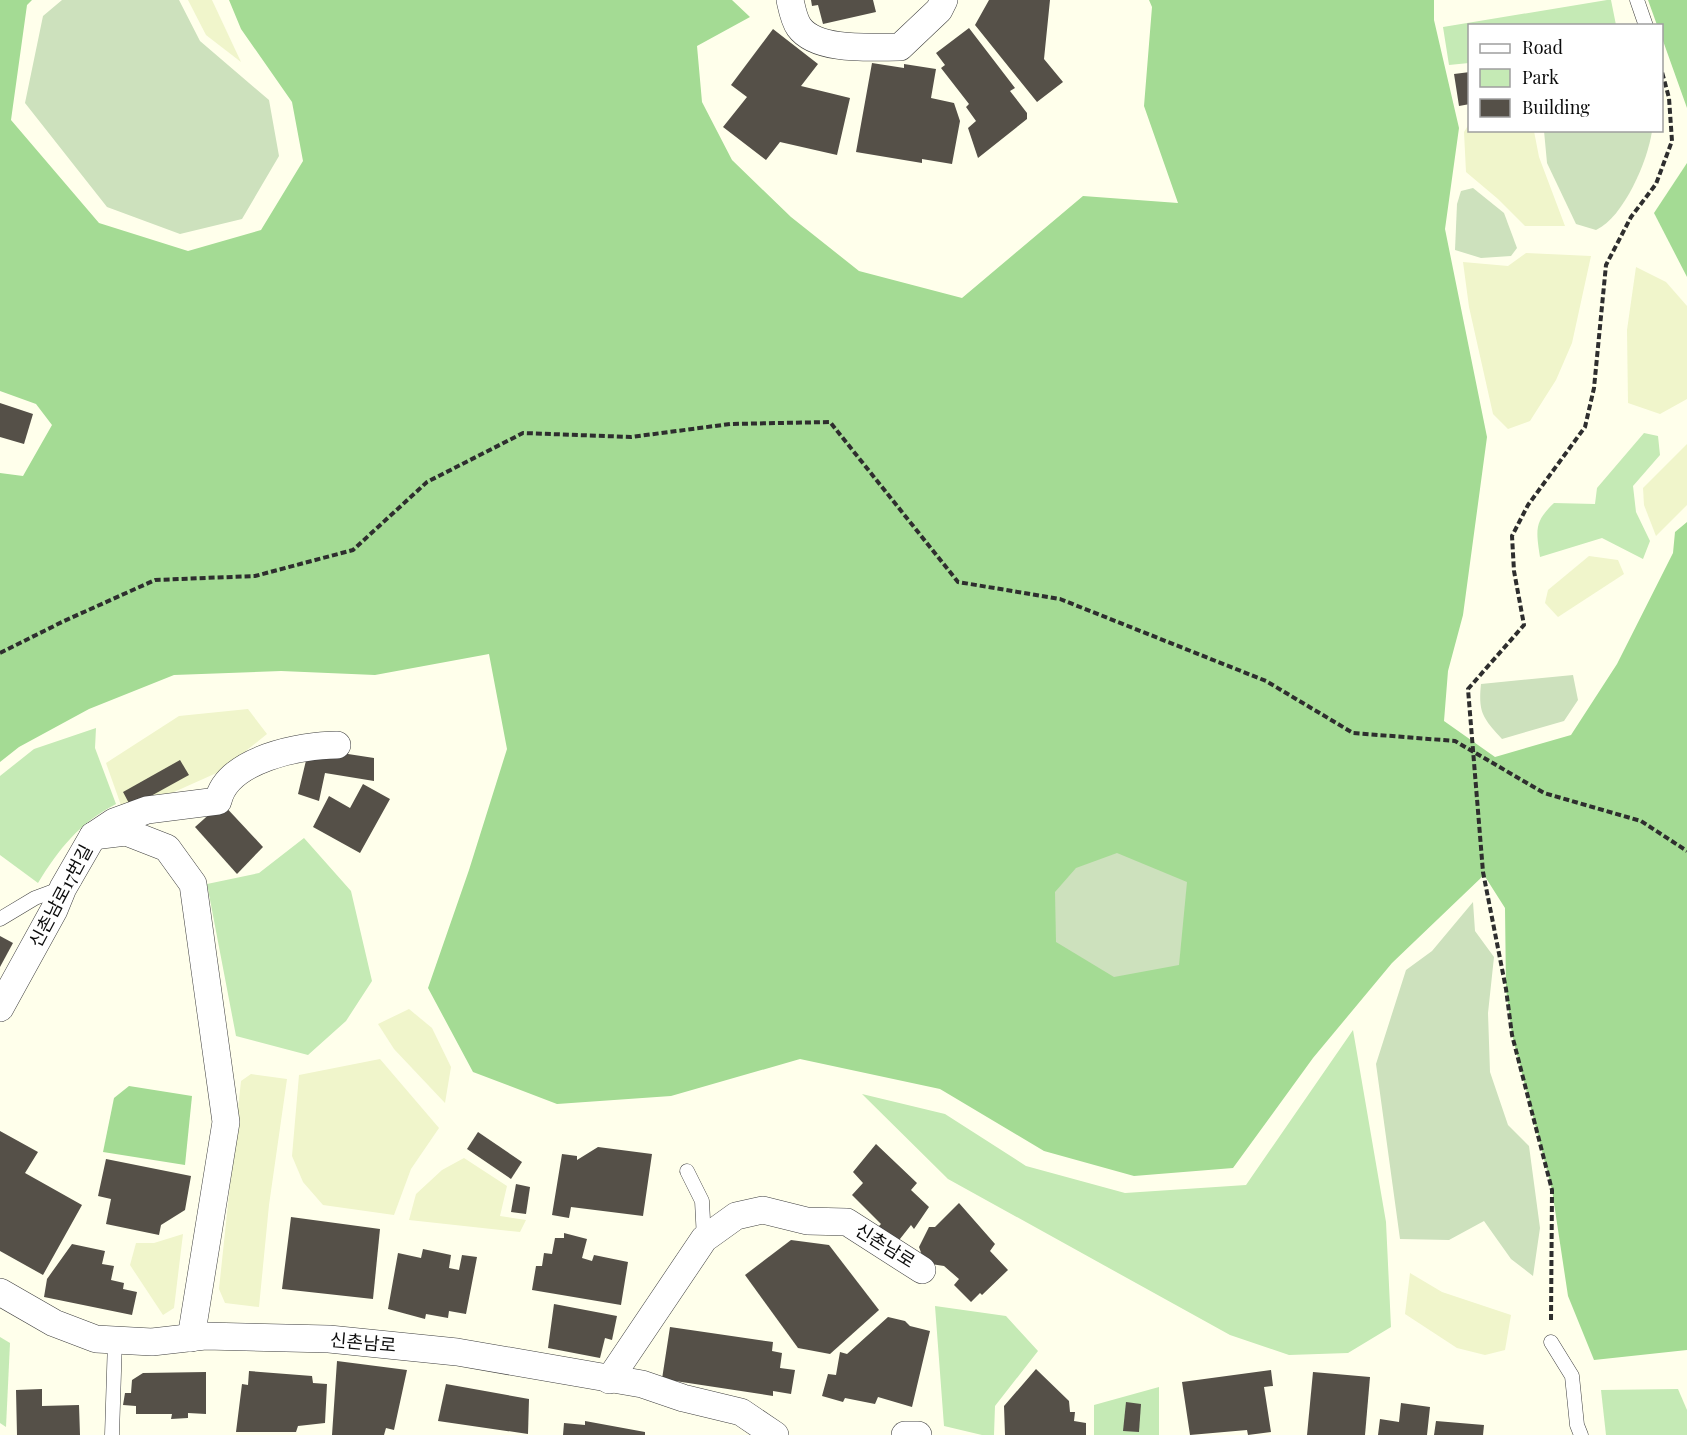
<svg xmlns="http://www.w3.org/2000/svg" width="1687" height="1435" font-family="'Playfair Display','Noto Sans KR',serif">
	<rect width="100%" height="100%" fill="#ffffeb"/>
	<!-- farmland -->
	<g fill="#f0f5cb">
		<polygon points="188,0 212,0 241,62 206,35"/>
		<polygon points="1469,124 1470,130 1534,131 1539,157 1565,226 1525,226 1498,199 1466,172 1464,132"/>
		<polygon points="1526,253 1591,256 1572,343 1556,380 1530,421 1508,429 1493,414 1469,307 1463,262 1508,266"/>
		<polygon points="1636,267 1666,282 1687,306 1687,399 1660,414 1628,403 1627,330"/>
		<polygon points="1687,444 1687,505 1656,536 1644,505 1643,488"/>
		<polygon points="1589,556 1618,560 1624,574 1558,617 1545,603 1548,590"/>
		<polygon points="248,709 267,734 221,771 136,809 122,808 106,763 179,716"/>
		<polygon points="409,1009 432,1028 451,1067 445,1103 394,1049 378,1024"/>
		<polygon points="380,1059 439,1128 411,1169 394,1215 323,1205 303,1182 292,1156 299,1075"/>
		<polygon points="251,1074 287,1079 269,1205 259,1307 225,1303 219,1289 241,1081"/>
		<polygon points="464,1158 507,1186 500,1216 526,1220 520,1232 409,1220 416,1194 442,1170"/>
		<polygon points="183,1234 174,1308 163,1315 130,1265 136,1243 154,1243"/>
		<polygon points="1410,1273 1442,1292 1511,1315 1505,1350 1485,1355 1457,1348 1405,1314"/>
	</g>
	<!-- green -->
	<g fill="#c5eab5">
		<polygon points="1607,0 1611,0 1616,25 1470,26 1469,63 1449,65 1443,27"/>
		<path d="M1644 433 1658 436 1660 455 1633 486 1636 512 1650 541 1643 559 1602 538 1540 557C1536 530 1534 522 1554 503L1595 504 1597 488Z"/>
		<path d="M96 728 95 748 116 804C79 823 59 849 38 883L0 855V776L34 749Z"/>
		<polygon points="304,838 351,891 372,981 346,1021 308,1055 236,1036 207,884 259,873"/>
		<polygon points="1353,1030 1386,1222 1391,1327 1348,1353 1289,1355 1230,1335 948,1179 862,1094 945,1114 1026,1166 1125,1193 1246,1185"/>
		<polygon points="935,1306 1006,1316 1038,1351 995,1406 994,1435 982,1435 944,1426"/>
		<polygon points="0,1337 10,1343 6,1427 0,1423"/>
		<polygon points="1159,1387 1159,1435 1094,1435 1094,1405"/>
		<polygon points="1678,1389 1687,1410 1687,1435 1606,1435 1601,1390"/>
	</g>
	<!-- forest -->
	<g fill="#a4db94">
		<polygon points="0,0 32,0 27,5 11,120 99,223 188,251 261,230 303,161 292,102 241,29 229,0 732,0 750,17 697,46 702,102 732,160 791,217 859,271 962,298 1083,196 1178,203 1144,106 1152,7 1149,0 1434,0 1434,20 1459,128 1445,229 1487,437 1463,615 1448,671 1444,721 1495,757 1571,735 1617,664 1673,553 1675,532 1687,522 1687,1350 1594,1360 1568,1296 1552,1190 1512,1035 1506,989 1505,908 1484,875 1392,963 1313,1058 1233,1168 1134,1176 1044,1151 940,1089 800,1059 671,1096 557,1104 473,1072 428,988 469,870 507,749 489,654 375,675 281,671 174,675 89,709 19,747 0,762 0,473 23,476 52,425 36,404 0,391"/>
		<polygon points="1648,0 1687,0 1687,108 1662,38 1662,26 1657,25"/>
		<polygon points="1687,163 1687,277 1654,213"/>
		<polygon points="129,1086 192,1096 185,1165 103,1152 114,1098"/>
	</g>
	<!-- cemetery -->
	<g fill="#cde1bd">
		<polygon points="62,0 179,0 200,41 269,100 279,156 242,219 180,234 107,207 25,103 43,16"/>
		<path d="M1544 131H1652C1648 160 1624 217 1596 230L1576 224 1547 163Z"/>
		<polygon points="1473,188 1504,213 1517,248 1511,256 1481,258 1455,250 1457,204 1461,191"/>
		<path d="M1573 675 1578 700 1564 721 1502 739C1483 718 1478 713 1481 684Z"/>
		<polygon points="1117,853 1187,882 1179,965 1114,977 1056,942 1055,892 1076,868"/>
		<polygon points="1473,902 1475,931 1494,957 1488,1013 1490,1072 1508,1125 1529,1146 1540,1228 1533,1276 1511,1259 1484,1221 1449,1240 1400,1239 1376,1064 1406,970 1432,951"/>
	</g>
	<!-- building -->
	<g fill="#555048">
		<polygon points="811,0 873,0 876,12 823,24 818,5 812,6"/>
		<polygon points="989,0 1050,0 1044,59 1063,82 1037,102 975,25"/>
		<polygon points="969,28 1015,88 1010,91 1027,113 1027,119 978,158 968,128 976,121 966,107 969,104 941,68 945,65 936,53"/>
		<polygon points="773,29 818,64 801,86 850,98 837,155 780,142 766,160 723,127 747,97 731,85"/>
		<polygon points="872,63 904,68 904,64 936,69 931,98 954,103 960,121 952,164 922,159 922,163 856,152"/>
		<polygon points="1470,72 1470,104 1459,106 1454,74"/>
		<polygon points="0,403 33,414 24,444 0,437"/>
		<polygon points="309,748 374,758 374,781 325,773 319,801 298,794"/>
		<polygon points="180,760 189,775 131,807 123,792"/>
		<polygon points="363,784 390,799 360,853 313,827 329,796 350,808"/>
		<polygon points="222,803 263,847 237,874 195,827"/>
		<polygon points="0,936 13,943 0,967"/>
		<polygon points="0,1131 38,1152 25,1173 82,1205 43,1275 0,1251"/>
		<polygon points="478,1132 522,1162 511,1179 467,1149"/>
		<polygon points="876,1144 917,1183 911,1190 929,1207 914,1229 911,1225 896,1244 877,1228 881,1224 852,1195 863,1183 853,1172"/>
		<polygon points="598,1147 652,1154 643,1216 571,1207 569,1218 552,1215 562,1154 577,1156 577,1160"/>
		<polygon points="106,1159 191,1176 185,1210 161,1225 159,1235 106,1224 111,1199 98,1196"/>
		<polygon points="516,1184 530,1187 526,1214 511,1212"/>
		<polygon points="959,1203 995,1244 990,1251 1008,1270 982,1295 980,1293 971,1302 954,1285 959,1279 944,1266 931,1264 923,1258 919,1247 929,1227 935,1227"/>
		<polygon points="291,1217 380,1229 373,1299 282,1289"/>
		<polygon points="564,1233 587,1239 582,1258 592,1261 594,1255 628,1262 621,1305 532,1290 536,1266 542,1266 544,1253 552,1254 555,1238 564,1238"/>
		<polygon points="791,1240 829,1245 879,1310 830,1354 798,1348 745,1275"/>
		<polygon points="72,1244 105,1251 102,1264 114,1266 111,1280 124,1283 123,1289 137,1292 132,1315 44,1297 47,1279"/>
		<polygon points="423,1249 451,1255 449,1268 459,1270 462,1255 477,1257 466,1314 449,1311 448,1318 426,1314 425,1319 388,1309 398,1253 421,1258"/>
		<polygon points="554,1304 617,1316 612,1340 605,1338 600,1358 548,1348"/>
		<polygon points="888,1317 905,1321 910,1326 930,1331 912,1407 878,1397 875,1404 845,1398 843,1402 822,1396 828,1374 836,1375 840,1352 847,1354"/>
		<polygon points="670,1327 773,1342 772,1351 782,1353 780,1368 795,1370 791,1394 773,1391 773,1396 662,1379"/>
		<polygon points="337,1361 407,1370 394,1430 386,1428 384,1435 332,1435"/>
		<polygon points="1036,1369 1069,1401 1070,1412 1075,1412 1074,1421 1086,1423 1086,1435 1005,1435 1004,1406"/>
		<polygon points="1271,1370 1273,1386 1264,1387 1271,1432 1248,1435 1247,1430 1190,1435 1182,1382"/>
		<polygon points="249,1371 312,1376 313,1383 327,1384 325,1423 298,1426 296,1432 236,1432 242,1384 248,1385"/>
		<polygon points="206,1372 206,1414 188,1413 188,1418 171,1419 172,1414 136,1414 136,1406 123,1405 125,1393 131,1393 132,1380 143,1373"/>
		<polygon points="1313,1372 1370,1377 1365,1435 1307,1435"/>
		<polygon points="446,1384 529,1399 528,1434 438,1421"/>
		<polygon points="42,1389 42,1406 79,1405 80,1435 17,1435 16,1390"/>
		<polygon points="1126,1402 1141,1404 1139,1432 1123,1431"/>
		<polygon points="1401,1403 1430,1407 1427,1435 1378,1435 1380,1419 1399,1422"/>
		<polygon points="585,1421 645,1432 645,1435 563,1435 564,1423 585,1425"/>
		<polygon points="1436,1421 1484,1425 1483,1435 1434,1435"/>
	</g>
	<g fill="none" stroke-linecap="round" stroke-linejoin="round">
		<defs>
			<g id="lane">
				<polyline points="1637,0 1646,26"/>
				<polyline points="0,919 35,898 62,888"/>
				<polyline points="687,1171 702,1201 704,1239"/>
				<polyline points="1551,1342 1572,1376 1577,1425 1581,1435"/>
				<polyline points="112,1435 115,1340"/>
			</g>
			<g id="street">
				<path d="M790 0C792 9 794 20 799 27 817 52 873 47 900 47L939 10 944 0"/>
				<polyline points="93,836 126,832 167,848 193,884 226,1122 191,1338"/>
				<path d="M0 1008 54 910 63 888 93 836 114 822 147 810 218 801C227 759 301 745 337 745"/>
				<polyline points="0,1292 54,1323 96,1339 152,1342 205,1336 329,1339 457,1352 642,1384 683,1398 741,1412 775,1435"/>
				<polyline points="609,1380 704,1239 736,1216 763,1210 807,1221 847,1222 922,1270"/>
				<polyline points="905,1435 918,1435"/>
			</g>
		</defs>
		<!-- lane casing -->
		<use href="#lane" stroke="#3f3f3f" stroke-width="15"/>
		<!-- street casing -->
		<use href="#street" stroke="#3f3f3f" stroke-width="28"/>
		<!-- path -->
		<g stroke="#2e2e2e" stroke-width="4" stroke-dasharray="6 3" stroke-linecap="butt">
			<polyline points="0,653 64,621 155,580 255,576 353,550 427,482 523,433 631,437 730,424 830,422 958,582 1060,599 1266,681 1353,733 1455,741 1544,793 1641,821 1687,851"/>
			<polyline points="1551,1320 1552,1190 1512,1035 1506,989 1483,872 1468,689 1524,625 1514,571 1512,536 1528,505 1585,427 1594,388 1606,265 1631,217 1656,184 1672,141 1669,98 1662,72"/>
		</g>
		<!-- lane -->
		<use href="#lane" stroke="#fff" stroke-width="14"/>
		<!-- street -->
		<use href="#street" stroke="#fff" stroke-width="27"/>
	</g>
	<g text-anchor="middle" stroke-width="6" stroke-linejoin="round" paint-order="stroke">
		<!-- street labels -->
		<g font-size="18" fill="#0c0c0c" stroke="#fff">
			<text transform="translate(61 896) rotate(-62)" y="6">신촌남로17번길</text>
			<text transform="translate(885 1246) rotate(32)" y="6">신촌남로</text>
			<text transform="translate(363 1343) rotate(5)" y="6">신촌남로</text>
		</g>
	</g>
	<!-- legend -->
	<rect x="1468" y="24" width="195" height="108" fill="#ffffff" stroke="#9e9e9e" stroke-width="1.5"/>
	<rect x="1480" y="44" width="30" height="9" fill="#ffffff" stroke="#9e9e9e" stroke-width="1.5"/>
	<text x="1522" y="54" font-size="18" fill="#0c0c0c">Road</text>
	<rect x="1480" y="69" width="30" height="18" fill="#c5eab5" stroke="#9e9e9e" stroke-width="1.5"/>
	<text x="1522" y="84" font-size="18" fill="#0c0c0c">Park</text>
	<rect x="1480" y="99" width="30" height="18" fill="#555048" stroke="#9e9e9e" stroke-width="1.5"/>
	<text x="1522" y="114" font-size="18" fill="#0c0c0c">Building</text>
</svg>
